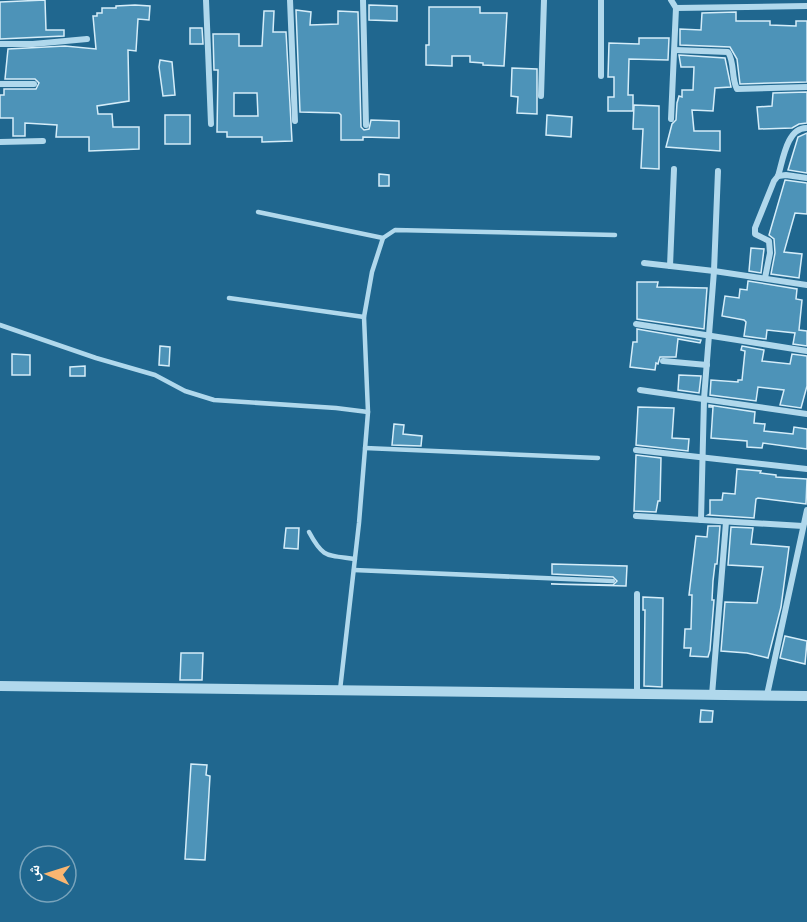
<svg xmlns="http://www.w3.org/2000/svg" width="807" height="922" font-family="'DM Sans','Noto Naskh Arabic',sans-serif">
	<rect width="100%" height="100%" fill="#20678f"/>
	<!-- building -->
	<g fill="#4d93b8" stroke="#d5edf9" stroke-width="1.5" fill-rule="evenodd">
		<polygon points="45,0 46,30 64,30 64,36 0,39 0,2"/>
		<polygon points="135,5 150,6 149,20 138,19 136,51 128,50 129,101 97,106 98,114 112,114 113,127 139,127 139,149 89,151 89,137 56,137 57,125 25,123 25,136 13,136 13,118 0,118 0,95 4,95 4,89 36,89 39,83 35,79 5,79 8,49 65,46 96,49 93,16 97,16 97,13 102,13 102,8 116,8 116,6"/>
		<polygon points="369,5 397,6 397,21 369,20"/>
		<polygon points="429,7 480,7 480,13 507,13 504,66 483,65 483,63 470,62 470,56 452,56 452,66 426,65 426,45 429,45"/>
		<polygon points="296,10 311,12 310,25 338,24 338,11 358,12 361,127 364,130 369,129 371,120 399,121 399,138 363,137 363,140 341,140 341,115 339,113 300,112"/>
		<path d="M264 11H274L273 32H286L292 141 262 142V137H227V132H217L218 70H214L213 34H239V46H262ZM234 93H257L258 116H234Z"/>
		<polygon points="736,12 736,21 770,21 770,25 796,26 796,21 807,21 807,82 740,84 737,59 730,47 680,45 680,29 701,30 702,13"/>
		<polygon points="190,28 202,28 203,44 190,44"/>
		<polygon points="639,38 669,38 668,60 629,59 628,95 633,95 633,111 608,111 608,97 614,97 614,77 608,77 609,43 639,44"/>
		<polygon points="679,55 725,58 731,87 715,88 713,111 692,110 694,131 720,131 720,151 666,147 672,124 676,120 677,103 679,96 682,97 682,90 693,90 694,67 681,67"/>
		<polygon points="160,60 172,62 175,95 163,96 159,67"/>
		<polygon points="512,68 537,69 537,114 517,113 518,97 511,96"/>
		<polygon points="807,92 807,123 799,124 792,128 759,129 757,107 772,106 773,93"/>
		<polygon points="634,105 659,106 659,169 641,168 643,129 633,129"/>
		<rect x="165" y="115" width="25" height="29"/>
		<polygon points="547,115 572,117 571,137 546,135"/>
		<polygon points="807,133 807,173 788,170 798,137"/>
		<polygon points="379,174 389,175 389,186 379,186"/>
		<polygon points="785,180 807,183 807,214 795,213 784,252 802,254 799,278 771,274 775,253 774,239 769,235"/>
		<polygon points="751,248 764,249 761,273 749,271"/>
		<polygon points="748,281 797,289 796,299 802,300 799,330 807,331 807,346 793,344 795,333 767,330 766,339 744,336 746,322 744,320 722,316 725,296 739,298 740,289 747,290"/>
		<polygon points="637,282 658,282 657,287 707,288 704,329 637,319"/>
		<polygon points="637,329 701,340 700,343 678,339 676,357 660,357 658,364 656,363 655,370 630,367 633,342 637,342"/>
		<polygon points="160,346 170,347 169,366 159,365"/>
		<polygon points="742,346 764,350 762,361 790,364 792,354 807,356 807,386 801,408 780,405 784,390 758,387 756,401 710,395 711,380 738,382 738,380 742,380 745,351 741,350"/>
		<polygon points="12,354 30,355 30,375 12,375"/>
		<polygon points="85,366 85,376 70,376 70,367"/>
		<polygon points="679,375 701,376 699,393 678,390"/>
		<polygon points="709,405 755,412 754,423 765,424 764,431 793,434 794,427 807,429 807,449 763,443 762,448 747,447 747,441 711,438 713,407 709,407"/>
		<polygon points="638,407 674,408 672,438 689,439 688,451 636,445"/>
		<polygon points="394,424 404,425 403,434 422,436 421,446 392,445"/>
		<polygon points="636,455 661,458 660,501 658,501 656,512 634,511"/>
		<polygon points="737,469 761,471 760,473 776,475 776,477 807,479 806,504 758,498 756,499 754,518 708,515 710,514 710,500 722,500 723,493 735,494"/>
		<polygon points="708,526 720,526 717,564 715,564 713,581 712,600 714,600 710,650 708,657 690,656 691,648 684,648 685,629 691,629 692,595 689,595 696,536 707,537"/>
		<polygon points="731,527 753,528 751,544 789,547 781,607 768,658 747,653 721,651 725,602 757,603 763,567 728,565"/>
		<polygon points="286,528 299,528 298,549 284,548"/>
		<polygon points="552,564 627,566 626,586 551,584 613,585 617,581 613,577 552,574"/>
		<polygon points="643,597 663,598 662,687 644,686 645,610 643,610"/>
		<polygon points="785,636 807,641 805,664 780,658"/>
		<polygon points="181,653 203,653 202,680 180,680"/>
		<polygon points="701,710 713,711 712,722 700,722"/>
		<polygon points="191,764 207,765 206,775 210,776 205,860 185,859"/>
	</g>
	<g fill="none" stroke-linecap="round" stroke-linejoin="round">
		<!-- service -->
		<g stroke="#b0d8ec" stroke-width="4.5">
			<polyline points="258,212 383,238"/>
			<polyline points="229,298 364,317"/>
			<polyline points="0,325 96,358 155,375 185,391 214,400 336,408 368,412"/>
			<polyline points="365,448 598,458"/>
			<path d="M309 532C323 558 326 555 355 559"/>
			<polyline points="354,570 613,581"/>
			<polyline points="340,690 359,523 368,412 364,317 372,272 383,238 395,230 615,235"/>
		</g>
		<!-- minor -->
		<g stroke="#b0d8ec" stroke-width="6">
			<polyline points="206,0 211,124"/>
			<polyline points="290,0 295,121"/>
			<polyline points="363,0 366,125"/>
			<polyline points="601,0 601,76"/>
			<polyline points="676,8 807,6"/>
			<polyline points="0,44 33,44 87,39"/>
			<path d="M675 50 728 52C735 63 731 78 737 89L807 87"/>
			<polyline points="0,84 34,84"/>
			<polyline points="541,96 544,0"/>
			<polyline points="671,119 676,8 671,0"/>
			<polyline points="0,142 43,141"/>
			<path d="M778 176C783 160 787 127 807 128"/>
			<polyline points="644,263 714,271 807,285"/>
			<polyline points="670,266 674,169"/>
			<polyline points="765,278 770,253 769,241 755,234 755,228 774,181 778,176 786,175 807,178"/>
			<polyline points="636,324 807,351"/>
			<polyline points="663,361 707,365"/>
			<polyline points="640,390 807,414"/>
			<polyline points="636,450 807,469"/>
			<polyline points="636,516 803,526"/>
			<polyline points="701,520 704,399 714,271 718,171"/>
			<polyline points="637,694 637,594"/>
			<polyline points="712,695 726,522"/>
			<polyline points="767,695 807,510"/>
		</g>
		<!-- tertiary -->
		<polyline stroke="#b0d8ec" stroke-width="10" points="0,686 807,696"/>
	</g>
	<!-- north arrow -->
	<g transform="translate(48 874) rotate(273)"><circle r="28" fill="#20678f" stroke="#79a4bc" stroke-width="1.5"/>
	<path d="M0-4.5L10 22L0 15L-10 22Z" fill="#fab671"/>
	<text y="-9" font-size="16" font-weight="bold" text-anchor="middle" fill="#ffffff">ش</text>
	</g>
</svg>
